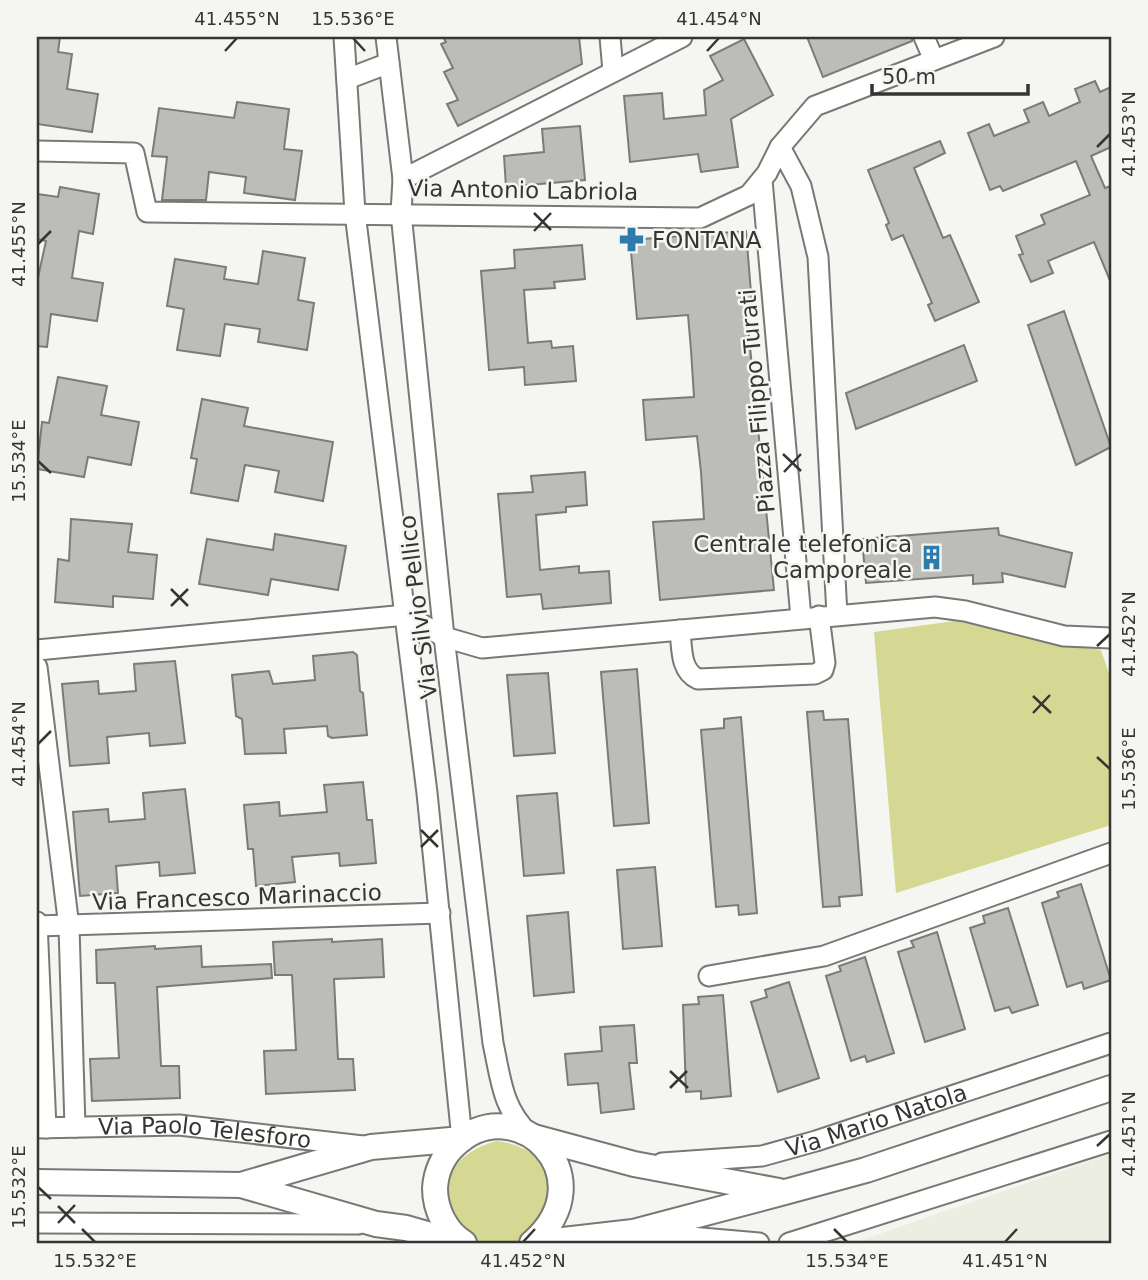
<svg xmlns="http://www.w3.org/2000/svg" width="1148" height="1280" font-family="'DejaVu Sans',sans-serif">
	<rect width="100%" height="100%" fill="#f5f6f2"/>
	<!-- built -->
	<g fill="#edeee2">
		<polygon points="1111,1154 1111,1243 853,1243"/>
		<polygon points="98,1240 211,1242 239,1243 93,1243"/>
	</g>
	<!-- green -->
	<g fill="#d5d893">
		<polygon points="955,621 1101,650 1111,679 1111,825 896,893 874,632"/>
		<path d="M497 1141C523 1144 557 1162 552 1195 551 1202 543 1211 540 1218 536 1225 532 1236 525 1240 516 1245 504 1243 494 1243 478 1243 466 1239 459 1224 455 1217 448 1208 447 1200 442 1168 469 1148 497 1141Z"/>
	</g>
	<!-- building -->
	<g fill="#bcbcb8" stroke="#7b7b78" stroke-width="2">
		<polygon points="37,37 60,37 58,52 72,54 67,89 98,94 92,132 37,124"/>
		<polygon points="443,37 579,37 582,64 458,126 447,104 458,100 444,72 453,68 441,44 446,42"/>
		<polygon points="807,37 912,37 912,41 823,77"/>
		<polygon points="744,39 773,95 731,119 738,167 701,172 698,154 630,162 624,96 662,93 664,119 706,115 704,90 723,80 710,56"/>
		<polygon points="1095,81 1100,92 1111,87 1111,147 1091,156 1105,188 1111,186 1111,283 1094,242 1048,261 1053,273 1031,282 1019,255 1023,254 1016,236 1045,224 1041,215 1090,195 1076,161 1003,191 1000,186 990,190 968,133 989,124 994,136 1029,122 1024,110 1043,102 1049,116 1080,102 1075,89"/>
		<polygon points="237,102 289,109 284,149 302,151 295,200 244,193 246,177 209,172 206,200 162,200 167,157 152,156 159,108 234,118"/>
		<polygon points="580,126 585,180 506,187 504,156 544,152 542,129"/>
		<polygon points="940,141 945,153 914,168 943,238 950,235 979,302 935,321 928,305 932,303 903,235 892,240 886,225 889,223 868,170"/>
		<polygon points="60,187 99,194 93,234 79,231 72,278 103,283 97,321 51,314 47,347 37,346 37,282 46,241 37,239 37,194 58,197"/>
		<polygon points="746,231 752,305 746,306 774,590 660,600 653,522 704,519 701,472 697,436 646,440 643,400 694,397 691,350 688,315 637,319 630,240"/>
		<polygon points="582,245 585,279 554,282 555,288 524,290 528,343 551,341 552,348 573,346 576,381 525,385 524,367 489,370 481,271 515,268 514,250"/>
		<polygon points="263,251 305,258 298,300 314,303 307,350 258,342 260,329 225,324 220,356 177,350 184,309 167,306 175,259 226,267 224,279 258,284"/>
		<polygon points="1064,311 1111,447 1076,465 1028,325"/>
		<polygon points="964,345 977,381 856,429 846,393"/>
		<polygon points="58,377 107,386 101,415 139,422 131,465 88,457 84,477 37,469 42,422 49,423"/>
		<polygon points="202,399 248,408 244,426 333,442 323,501 275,492 279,471 245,465 238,501 191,493 197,459 191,458"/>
		<polygon points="585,472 587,505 566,507 566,512 536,515 540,570 579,566 579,573 609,571 611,603 543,609 541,594 507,597 498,494 533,492 531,476"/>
		<polygon points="71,519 132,524 128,552 157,555 153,599 113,596 113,607 55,602 58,559 69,561"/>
		<polygon points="998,528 999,535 1072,553 1065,587 1002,573 1003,582 973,584 973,575 866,583 862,539"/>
		<polygon points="275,534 346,546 338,590 271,579 268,595 199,584 207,539 273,550"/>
		<polygon points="353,652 357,655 360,691 363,693 367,735 332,738 328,736 327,726 284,729 286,753 245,754 242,719 236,716 232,675 269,671 273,684 315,680 313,656"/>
		<polygon points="175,661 185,743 150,746 149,733 107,737 109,763 70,766 62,684 98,681 99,694 136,691 134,664"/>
		<polygon points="637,669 649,823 614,826 601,672"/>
		<polygon points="548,673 555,753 514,756 507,675"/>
		<polygon points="823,711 824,720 848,719 862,895 839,897 840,906 823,907 807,712"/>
		<polygon points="741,717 757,913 739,915 738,905 716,907 701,730 724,728 724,719"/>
		<polygon points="363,782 367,820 372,820 376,863 340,866 339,853 292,857 295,882 256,886 253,849 248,849 244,805 279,802 280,816 327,812 324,785"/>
		<polygon points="185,789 195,873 160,876 159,862 116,866 118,893 80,896 73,812 108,809 109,822 145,819 143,793"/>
		<polygon points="557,793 564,873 524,876 517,796"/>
		<polygon points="655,867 662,946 623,949 617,870"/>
		<polygon points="1081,884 1111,980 1084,989 1082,982 1067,987 1042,903 1059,897 1057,892"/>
		<polygon points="1008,908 1038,1005 1012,1013 1009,1007 995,1011 970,928 985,923 983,916"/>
		<polygon points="568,912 574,992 534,996 527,916"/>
		<polygon points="937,932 965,1029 925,1042 898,952 914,947 911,941"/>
		<polygon points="332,939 332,942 382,939 384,977 334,979 338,1059 353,1059 355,1090 266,1094 264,1051 296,1050 292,975 275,975 273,942"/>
		<polygon points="155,946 155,949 201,946 202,967 271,964 272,978 157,987 161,1066 179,1066 180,1098 92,1101 90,1059 119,1058 115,983 97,983 96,950"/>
		<polygon points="865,957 894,1053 867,1062 865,1056 851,1061 826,976 841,971 839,966"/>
		<polygon points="789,982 819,1078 778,1092 751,1002 767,997 765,990"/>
		<polygon points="723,995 731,1096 701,1099 701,1091 686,1092 683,1005 699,1004 698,997"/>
		<polygon points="634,1025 637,1063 629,1063 634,1109 601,1113 598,1083 568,1085 565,1054 602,1051 600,1027"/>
	</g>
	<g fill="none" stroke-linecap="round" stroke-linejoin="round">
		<defs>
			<g id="minor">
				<polyline points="344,37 355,213 427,793 462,1139"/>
				<path d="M386 37 403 179 401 213 444 637 493 1043C501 1080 502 1108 530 1135"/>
				<polyline points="610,37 613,71"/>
				<polyline points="924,37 934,60"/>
				<polyline points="347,79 389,63"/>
				<polyline points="780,147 801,186 818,257 837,615"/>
				<polyline points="37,151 134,153 147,212 700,218 749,195 767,173 780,147 815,106 994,37"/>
				<polyline points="403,179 682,37"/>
				<polyline points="762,180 801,618"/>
				<path d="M680 630C682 648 680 671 698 679L815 674 823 670 825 663 819 616"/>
				<polyline points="37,650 406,615 444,637 482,648 935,607 965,611 1064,636 1111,638"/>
				<polyline points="37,667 69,927 75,1127"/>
				<polyline points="37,922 46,1128"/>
				<polyline points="37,926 440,913"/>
				<polyline points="709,976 824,956 1111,853"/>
				<path id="s1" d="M37 1128 179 1125 363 1146"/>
				<path id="s2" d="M662 1163 762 1156 816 1141 1111 1043"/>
				<polyline points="37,1223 358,1224"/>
				<polyline points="644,1233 759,1243"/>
				<polyline points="789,1243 1111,1141"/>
			</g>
			<g id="tertiary">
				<polyline points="534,1137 634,1164 779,1191"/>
				<polyline points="37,1182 241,1185 376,1224 406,1228 458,1243"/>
				<polyline points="241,1185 371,1147 462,1139"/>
				<path d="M464 1243C446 1232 435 1210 435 1188 436 1172 443 1156 455 1145 516 1087 608 1177 532 1243"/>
				<polyline points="537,1243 633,1232 785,1192 866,1170 1111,1088"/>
			</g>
		</defs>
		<!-- minor casing -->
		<use href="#minor" stroke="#787975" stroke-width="23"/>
		<!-- tertiary casing -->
		<use href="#tertiary" stroke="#787975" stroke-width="28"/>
		<!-- minor -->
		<use href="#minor" stroke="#fff" stroke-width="19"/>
		<!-- tertiary -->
		<use href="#tertiary" stroke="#fff" stroke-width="24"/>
	</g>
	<!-- ticks -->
	<path fill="none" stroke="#353533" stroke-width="2.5" d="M353 38 365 51M225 51 237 38M707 51 719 38M1097 147 1110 134M534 213 551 230M534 231 551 213M38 244 51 231M783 454 801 471M38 461 51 473M784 472 801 454M171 589 188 606M171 606 188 589M1097 646 1110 634M1033 696 1051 713M1033 713 1050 695M38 744 51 731M1097 757 1110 769M421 830 438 847M421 847 438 830M670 1071 688 1088M670 1088 687 1071M1097 1146 1110 1134M38 1187 51 1199M58 1206 75 1223M58 1223 75 1205M82 1229 95 1242M834 1229 847 1242M523 1242 535 1229M1005 1242 1017 1229"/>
	<!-- icons -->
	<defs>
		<symbol id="pharmacy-bare" viewBox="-9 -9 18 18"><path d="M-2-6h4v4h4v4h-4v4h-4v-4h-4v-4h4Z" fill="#2d7aad" stroke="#f5f6f2" stroke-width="2.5" paint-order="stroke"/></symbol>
		<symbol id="building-bare" viewBox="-9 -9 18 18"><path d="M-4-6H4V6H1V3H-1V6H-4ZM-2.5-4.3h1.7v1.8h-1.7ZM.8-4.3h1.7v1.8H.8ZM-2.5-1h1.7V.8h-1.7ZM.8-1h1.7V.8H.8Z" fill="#2d7aad" stroke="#f5f6f2" stroke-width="2.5" paint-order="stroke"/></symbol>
	</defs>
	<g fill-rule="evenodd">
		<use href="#pharmacy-bare" x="614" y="222" width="35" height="35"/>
		<use href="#building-bare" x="914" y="540" width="35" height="35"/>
	</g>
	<g text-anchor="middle" stroke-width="5" stroke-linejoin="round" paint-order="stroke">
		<!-- street labels -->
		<g font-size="23" fill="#353533" stroke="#f5f6f2">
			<text transform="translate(523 190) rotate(1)" y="8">Via Antonio Labriola</text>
			<text transform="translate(757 401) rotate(-95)" y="8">Piazza Filippo Turati</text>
			<text transform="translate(418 607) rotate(-97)" y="8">Via Silvio Pellico</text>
			<text transform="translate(237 897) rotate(-2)" y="8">Via Francesco Marinaccio</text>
			<text dy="8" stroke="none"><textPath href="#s2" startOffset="220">Via Mario Natola</textPath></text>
			<text dy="8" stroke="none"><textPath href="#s1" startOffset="168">Via Paolo Telesforo</textPath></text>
		</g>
		<!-- poi labels -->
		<g font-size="23" fill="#353533" stroke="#f5f6f2" text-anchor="start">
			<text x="652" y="248">FONTANA</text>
			<text x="912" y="552" text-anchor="end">Centrale telefonica<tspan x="912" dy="26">Camporeale</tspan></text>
		</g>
	</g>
	<!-- border -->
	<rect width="1148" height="1280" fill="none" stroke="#f5f6f2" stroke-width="77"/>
	<!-- scale -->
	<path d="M872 84v10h156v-10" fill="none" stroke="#353533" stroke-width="3.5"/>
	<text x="882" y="84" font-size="21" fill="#353533" stroke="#f5f6f2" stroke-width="5" paint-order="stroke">50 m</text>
	<rect x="38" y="38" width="1072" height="1204" fill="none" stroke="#353533" stroke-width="2.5"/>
	<g font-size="18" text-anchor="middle" fill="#353533">
		<text x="237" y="25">41.455°N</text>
		<text x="353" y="25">15.536°E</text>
		<text x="719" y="25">41.454°N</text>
		<text transform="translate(1129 134) rotate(-90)" y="6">41.453°N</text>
		<text transform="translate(19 244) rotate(-90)" y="6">41.455°N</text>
		<text transform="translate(19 461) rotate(-90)" y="6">15.534°E</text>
		<text transform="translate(1129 634) rotate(-90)" y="6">41.452°N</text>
		<text transform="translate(19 744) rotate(-90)" y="6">41.454°N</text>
		<text transform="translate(1129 769) rotate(-90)" y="6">15.536°E</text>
		<text transform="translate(1129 1134) rotate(-90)" y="6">41.451°N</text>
		<text transform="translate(19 1187) rotate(-90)" y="6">15.532°E</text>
		<text x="95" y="1267">15.532°E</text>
		<text x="523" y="1267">41.452°N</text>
		<text x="847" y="1267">15.534°E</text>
		<text x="1005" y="1267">41.451°N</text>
	</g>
</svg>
